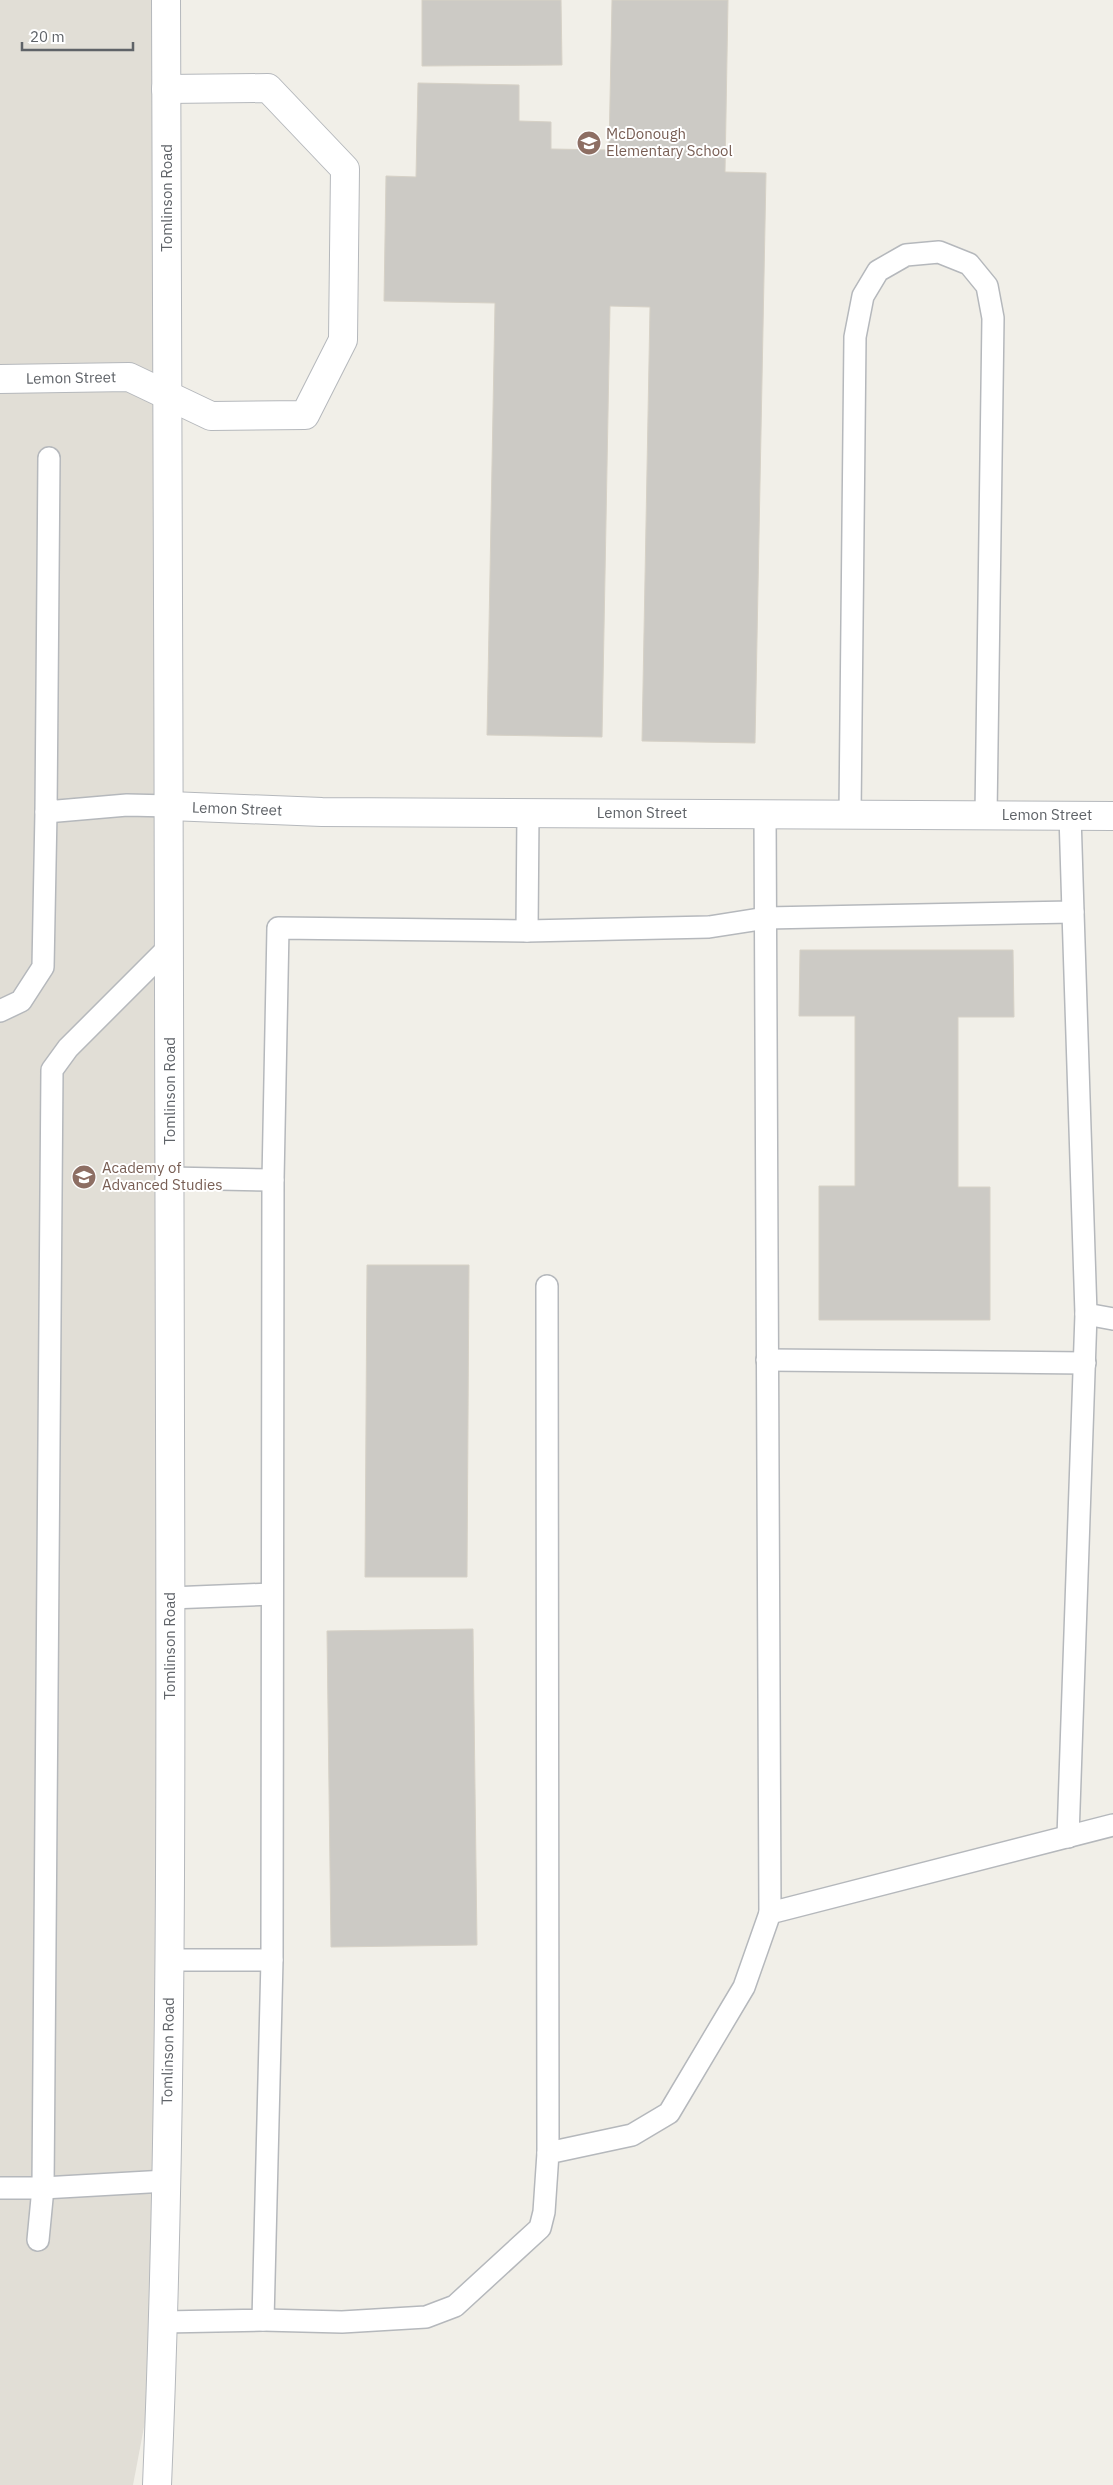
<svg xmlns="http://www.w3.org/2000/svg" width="1113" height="2485" font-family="'IBM Plex Sans',sans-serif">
	<rect width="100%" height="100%" fill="#f1efe8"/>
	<!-- education -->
	<polygon fill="#e1ded6" points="0,0 165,0 164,2322 133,2485 0,2485"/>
	<!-- building -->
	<g fill="#cccac5" stroke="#d6d1c6">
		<polygon points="422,0 561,0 562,65 422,66"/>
		<polygon points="612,0 728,0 725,172 766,173 755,743 642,741 650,307 610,306 602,737 487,735 495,303 384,301 386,176 416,177 418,83 519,85 519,121 551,122 551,149 609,150"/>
		<polygon points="800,950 1013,950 1014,1017 958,1017 958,1187 990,1187 990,1320 819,1320 819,1186 855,1186 855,1016 799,1016"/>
		<polygon points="367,1265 469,1265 467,1577 365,1577"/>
		<polygon points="473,1629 477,1945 331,1947 327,1631"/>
	</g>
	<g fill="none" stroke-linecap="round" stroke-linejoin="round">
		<defs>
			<g id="lane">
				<polyline points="49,458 46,812 127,805 170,806"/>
				<polyline points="765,813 770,1913"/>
				<polyline points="850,814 855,337 863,296 878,271 906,255 939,252 969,264 987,286 993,318 986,815"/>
				<polyline points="1073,912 1086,1314 1113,1319"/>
				<polyline points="527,931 528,813"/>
				<polyline points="0,1011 21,1001 43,967 46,812"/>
				<polyline points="170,1178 273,1180"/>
				<polyline points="547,1286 548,2153"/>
				<polyline points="767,1360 1085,1363"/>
				<polyline points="170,1598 272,1594"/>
				<polyline points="1068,1837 1086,1314"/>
				<polyline points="169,1960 272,1960"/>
				<polyline points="0,2188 43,2188 166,2181"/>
				<polyline points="38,2240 43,2188 52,1070 68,1048 169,947"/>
				<polyline points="263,2320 342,2322 426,2317 455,2306 540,2228 544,2212 548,2153 632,2135 669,2113 744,1987 770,1913 1113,1825"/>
				<polyline points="164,2322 263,2320 272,1960 273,1180 278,928 527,931 709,927 766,918 1073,912 1070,815"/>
			</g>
			<g id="street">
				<polyline points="0,379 129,377 211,416 305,415 343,340 345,169 268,88 166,89"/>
				<polyline points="170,806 322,812 1113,816"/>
				<path d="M157 2485C172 2132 171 1777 170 1424 170 949 167 475 166 0"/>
			</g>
		</defs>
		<!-- lane casing -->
		<use href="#lane" stroke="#b5b8bc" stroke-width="24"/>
		<!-- street casing -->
		<use href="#street" stroke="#b5b8bc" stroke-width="30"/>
		<!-- lane -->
		<use href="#lane" stroke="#fff" stroke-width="21"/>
		<!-- street -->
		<use href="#street" stroke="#fff" stroke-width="28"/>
	</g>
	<!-- icons -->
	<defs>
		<symbol id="school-disc" viewBox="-11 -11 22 22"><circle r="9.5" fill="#8d6e63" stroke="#fff"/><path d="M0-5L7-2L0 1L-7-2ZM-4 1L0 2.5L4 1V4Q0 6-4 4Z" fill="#fff"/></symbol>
	</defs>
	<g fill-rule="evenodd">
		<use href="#school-disc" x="575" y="129" width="28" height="28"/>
		<use href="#school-disc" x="70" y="1163" width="28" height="28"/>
	</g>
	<g text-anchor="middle" stroke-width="4" stroke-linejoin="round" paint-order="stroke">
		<!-- education labels -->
		<g font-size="15" fill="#785e54" stroke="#fff" text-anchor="start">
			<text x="606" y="139">McDonough<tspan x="606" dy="17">Elementary School</tspan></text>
			<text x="102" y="1173">Academy of<tspan x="102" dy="17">Advanced Studies</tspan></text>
		</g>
		<!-- street labels -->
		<g font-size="15" fill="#5f6368" stroke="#fff">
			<text transform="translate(167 198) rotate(-90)" y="5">Tomlinson Road</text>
			<text transform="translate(71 378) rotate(-1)" y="5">Lemon Street</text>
			<text transform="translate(237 809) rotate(2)" y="5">Lemon Street</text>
			<text x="642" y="818">Lemon Street</text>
			<text x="1047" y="820">Lemon Street</text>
			<text transform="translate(170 1091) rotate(-90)" y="5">Tomlinson Road</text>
			<text transform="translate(170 1646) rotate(-90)" y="5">Tomlinson Road</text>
			<text transform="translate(168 2051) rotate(-89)" y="5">Tomlinson Road</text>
		</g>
	</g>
	<!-- scale -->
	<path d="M22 42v8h111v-8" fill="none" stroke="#5f6368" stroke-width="2.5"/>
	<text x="30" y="42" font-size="15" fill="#5f6368" stroke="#ffffff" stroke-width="4" paint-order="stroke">20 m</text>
</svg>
